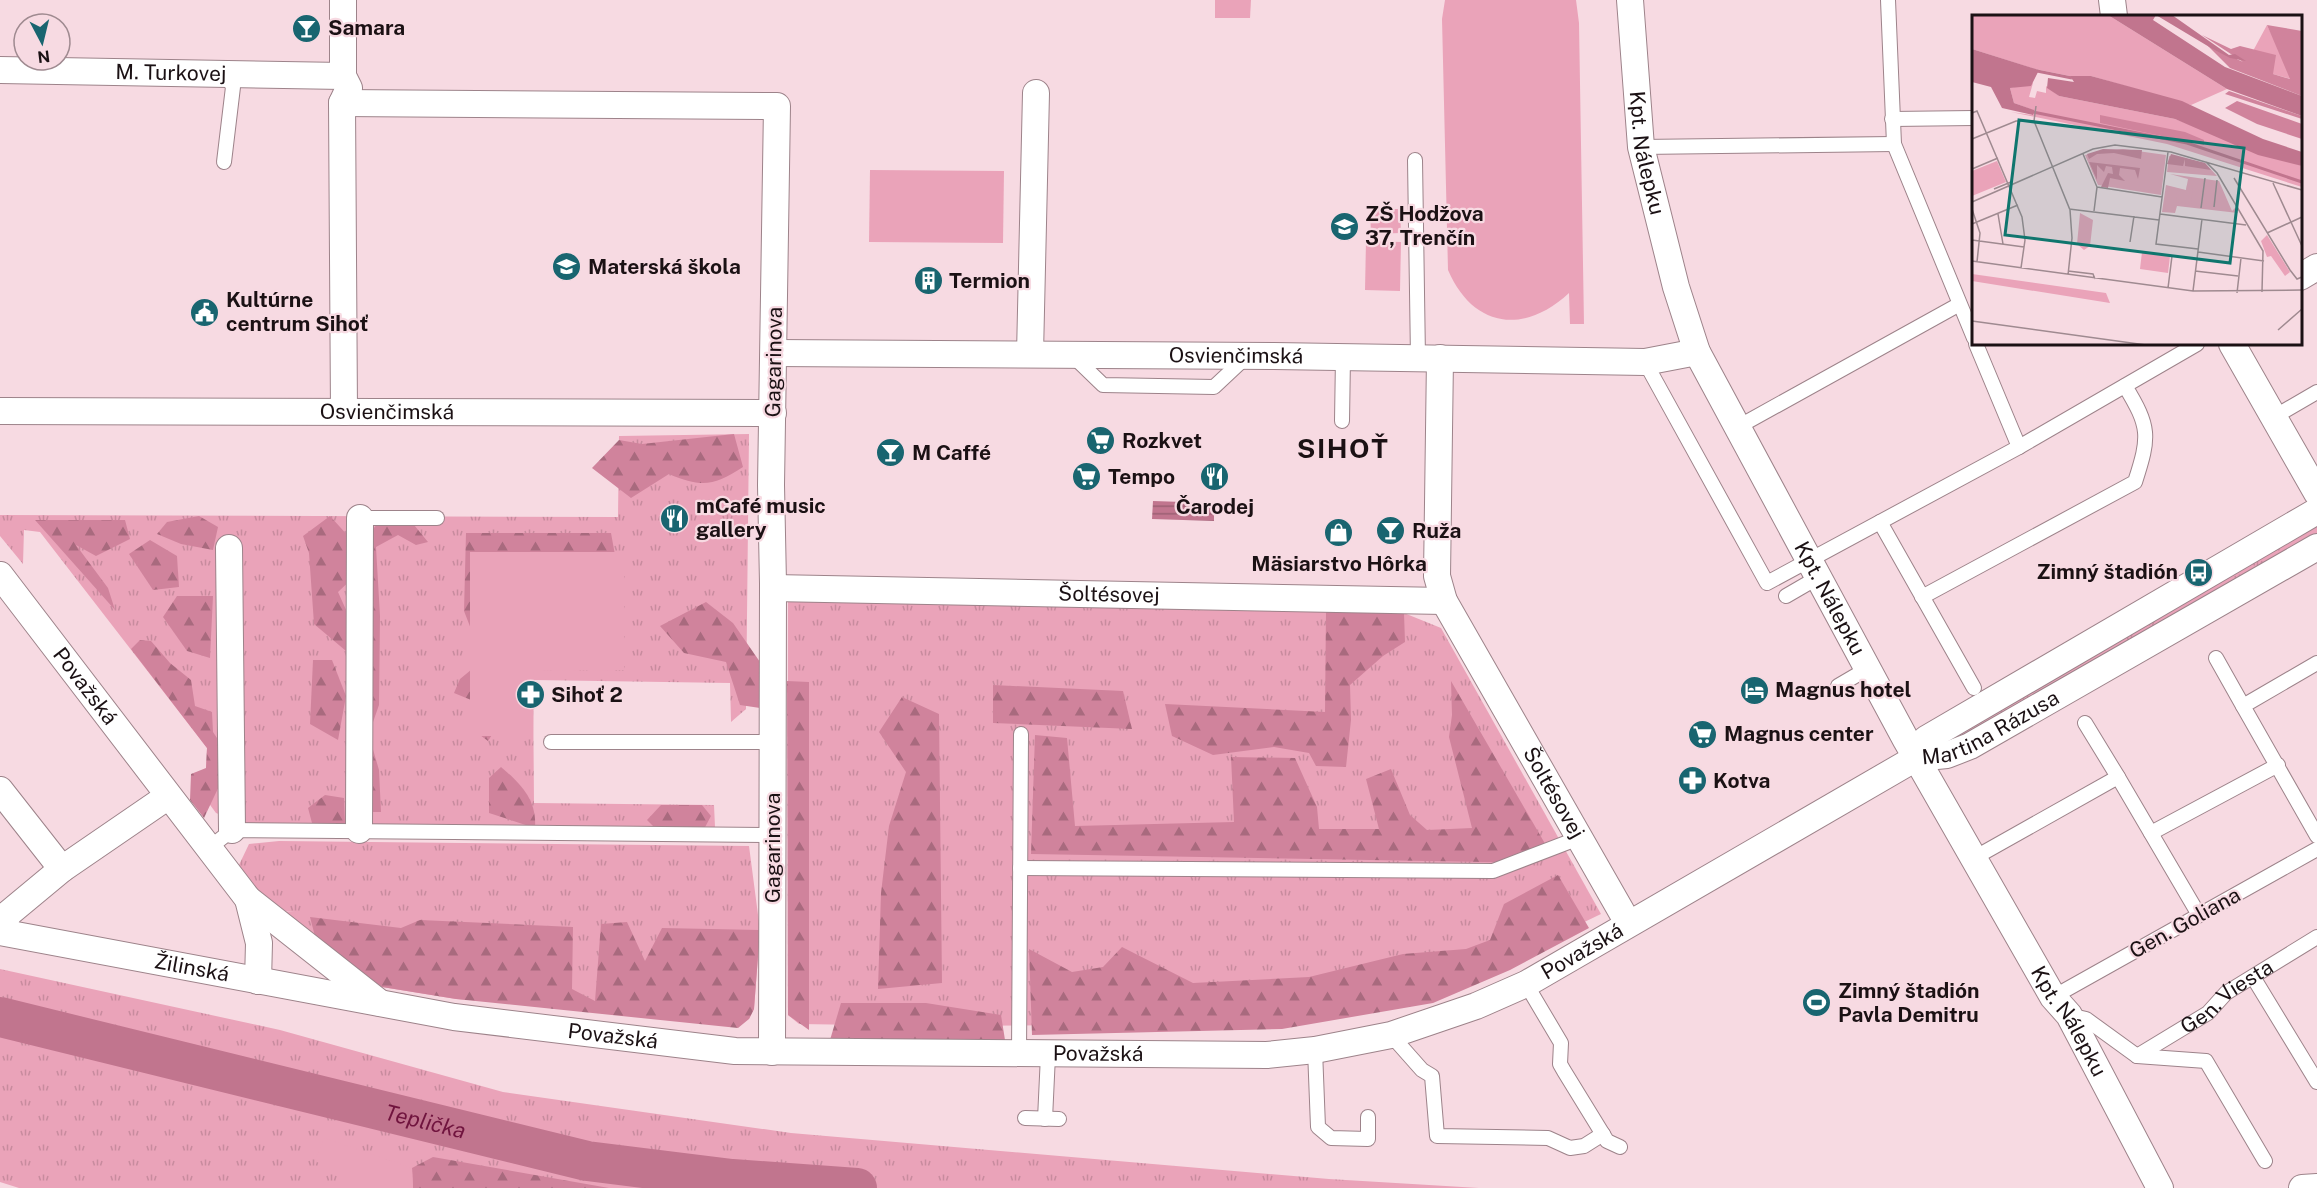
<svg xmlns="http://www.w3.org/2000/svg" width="2317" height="1188" font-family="'Public Sans',sans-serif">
	<defs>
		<pattern id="grass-tufts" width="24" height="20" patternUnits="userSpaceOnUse" patternTransform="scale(1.5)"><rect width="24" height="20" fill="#eaa3b9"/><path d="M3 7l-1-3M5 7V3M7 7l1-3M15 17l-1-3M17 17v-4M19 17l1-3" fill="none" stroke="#c88b9e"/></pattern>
		<pattern id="forest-firs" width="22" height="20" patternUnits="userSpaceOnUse" patternTransform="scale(1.5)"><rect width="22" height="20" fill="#d0839c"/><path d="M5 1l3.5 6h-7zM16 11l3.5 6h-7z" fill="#a86a7e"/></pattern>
		<pattern id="water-rules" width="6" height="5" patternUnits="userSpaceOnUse" patternTransform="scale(1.5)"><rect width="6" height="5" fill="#c1758e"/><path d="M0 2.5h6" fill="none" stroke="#9c5f73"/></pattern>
	</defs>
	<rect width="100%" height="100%" fill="#f7dae2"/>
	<!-- grass -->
	<g fill="url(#grass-tufts)">
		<polygon points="749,434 746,709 731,722 730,683 533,680 534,803 714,805 715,827 241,823 216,813 191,779 206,773 207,748 40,532 24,530 23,564 0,536 0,515 618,517 619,436"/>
		<polygon points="2317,526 2317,540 1951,742 1952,739"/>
		<polygon points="788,601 1404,613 1441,628 1601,914 1441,991 1231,1024 929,1026 799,1024 788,1015"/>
		<polygon points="279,841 749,846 760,930 754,1009 749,1019 456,999 382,987 309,936 285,912 295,912 272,911 239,865 249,844"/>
		<polygon points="0,969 280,1030 503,1092 791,1133 1329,1179 1479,1188 19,1188 0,1182"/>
	</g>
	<!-- forest -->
	<g fill="url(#forest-firs)">
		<path d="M734 434 743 467C714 486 702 488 669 474L631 498 592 468 619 440 642 444Z"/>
		<polygon points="199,516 218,527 213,550 181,544 157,534 167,522"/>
		<polygon points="330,516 350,538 354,577 338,592 352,623 346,651 314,624 309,553 303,536"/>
		<polygon points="35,520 125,520 130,539 96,556 76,545 108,588 115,610"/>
		<polygon points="410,520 428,542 416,545 398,535 376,547 380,616 379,705 372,725 372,746 379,770 381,812 364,812 362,542 379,522"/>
		<polygon points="466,533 611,533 617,566 598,571 488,741 476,732 476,702 454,693 460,679 483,660 464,611"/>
		<polygon points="150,540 177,556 179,587 153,590 129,554"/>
		<polygon points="177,596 213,596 210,658 187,651 163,617"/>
		<polygon points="706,602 733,623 760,662 760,708 740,705 726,662 684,653 660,626"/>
		<polygon points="1326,611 1404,613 1405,642 1383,656 1350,685 1351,720 1346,767 1316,766 1309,753 1274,747 1213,755 1172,736 1165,704 1325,712"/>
		<polygon points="140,640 151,641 170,663 191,680 195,706 212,712 213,732 221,744 222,780 204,818 190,800 191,774 206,768 207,748 131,649"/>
		<polygon points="313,660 332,660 346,696 338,740 310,724"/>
		<polygon points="787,681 809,682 809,1030 788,1015"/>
		<polygon points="1451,681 1551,854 1533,863 1031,854 1035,735 1067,738 1075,826 1234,822 1231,757 1295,758 1317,807 1319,829 1379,829 1366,779 1391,769 1410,815 1427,830 1472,828 1449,737 1452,715"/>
		<polygon points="993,685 1123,691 1132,729 993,723"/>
		<polygon points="902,697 939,714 942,983 878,989 881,893 889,826 906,772 879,732"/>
		<path d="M501 767C521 784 537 800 535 828L489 813V778Z"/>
		<polygon points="325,795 344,798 345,824 312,823 308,808"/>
		<polygon points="661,805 702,805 711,816 703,831 656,829 647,820"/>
		<polygon points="1558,875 1589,928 1510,970 1433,1003 1282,1029 1032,1035 1029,949 1072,972 1103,967 1122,947 1193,983 1309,977 1403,954 1466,949 1490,940 1504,904"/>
		<polygon points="310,917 401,928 420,920 573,927 572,989 595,1001 601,924 627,922 645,961 662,928 760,930 754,1009 749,1019 738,1028 456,999 382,987 318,948"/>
		<polygon points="841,1003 926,1003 1001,1015 1005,1040 830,1040"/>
		<polygon points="433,1157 609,1188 413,1188 412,1168"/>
	</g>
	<!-- green -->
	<g fill="#eaa3b9">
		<polygon points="1215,0 1251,0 1250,18 1215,18"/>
		<path d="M1445 0H1576L1579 23 1584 324H1570L1569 293C1524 335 1473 328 1448 270L1442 19Z"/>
		<polygon points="870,170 1004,171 1003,243 869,242"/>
		<polygon points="1370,209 1400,209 1401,233 1371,234"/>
		<polygon points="1366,241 1401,242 1400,291 1365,290"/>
		<polygon points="470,552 624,552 624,670 534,671 533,736 470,736"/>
		<polygon points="324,1138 412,1168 413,1188 369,1188 315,1161"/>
	</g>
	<!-- water -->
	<polygon fill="url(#water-rules)" points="1153,501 1214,503 1214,521 1152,519"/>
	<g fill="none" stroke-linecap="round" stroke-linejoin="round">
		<!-- river -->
		<path stroke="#c1758e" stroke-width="40" id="s1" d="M0 1017 587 1161 732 1179 857 1188"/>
		<defs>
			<g id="lane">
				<polyline points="1888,0 1894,144 1974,338"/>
				<polyline points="1892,119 1974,118"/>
				<polyline points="1641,147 1894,144"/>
				<polyline points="1415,160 1418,358"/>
				<polyline points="224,162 233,87 226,74"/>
				<polyline points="1976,344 2019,447"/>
				<polyline points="1073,356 1103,385 1214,387 1246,357"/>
				<polyline points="1645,362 1767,583 2019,447 2197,344"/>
				<polyline points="2274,417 2317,392"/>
				<polyline points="1342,421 1343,357"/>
				<polyline points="1736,428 1958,305"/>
				<polyline points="360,518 437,518"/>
				<polyline points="1880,522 1974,688"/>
				<polyline points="1786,596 1817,578"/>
				<path d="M1922 597 2135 482C2150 436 2150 427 2125 386"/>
				<polyline points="2216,658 2243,706"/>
				<polyline points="2317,663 2243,706 2317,836"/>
				<polyline points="1838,686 1867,669"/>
				<polyline points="2085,723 2118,777"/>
				<polyline points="551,742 773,742"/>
				<polyline points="2151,833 2278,765"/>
				<polyline points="208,849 232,830 773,835"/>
				<polyline points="1974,858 2118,777 2199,915"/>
				<polyline points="1020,868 1493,871 1579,838"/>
				<polyline points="2253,977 2317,1082"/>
				<polyline points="1526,984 1561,1043 1560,1064 1564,1071 1607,1141 1620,1147"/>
				<polyline points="2053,997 2317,849"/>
				<polyline points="2069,1015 2086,1019 2137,1056 2206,1061 2265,1161"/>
				<polyline points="1391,1035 1422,1070 1432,1076 1437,1136 1548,1138 1570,1148 1584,1146 1603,1134"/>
				<polyline points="1315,1050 1318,1127 1331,1138 1368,1139 1368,1117"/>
				<polyline points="1019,1055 1021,734"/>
				<path id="s2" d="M2137 1056 2208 1013 2226 993 2317 937"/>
				<polyline points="1025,1118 1059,1119"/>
				<polyline points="1045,1119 1048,1055"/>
			</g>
			<g id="street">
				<polyline points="343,0 343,76 349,88 342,103 344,412"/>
				<path id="s3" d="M1630 0 1641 147 1676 287 1697 352 1906 740 2053 997 2069 1015 2160 1188"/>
				<polyline points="2112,0 2114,16"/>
				<path id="s4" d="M0 70 343 76"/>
				<polyline points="342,103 777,106 771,485 773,583 772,1052"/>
				<polyline points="2300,277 2317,267"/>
				<polyline points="2232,344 2317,493"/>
				<path id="s5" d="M774 353 1274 356 1645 362 1697 352"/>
				<polyline points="1030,354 1036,93"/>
				<path id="s6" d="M1440 358 1437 576 1444 601 1628 923"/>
				<path id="s7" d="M0 411 773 413"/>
				<polyline points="229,548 232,830"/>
				<path id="s8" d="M0 575 248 899 380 1003"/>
				<path id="s9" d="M773 588 1444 601"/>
				<polyline points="1916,758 1926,739 2317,511"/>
				<polyline points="0,790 62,869"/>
				<polyline points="359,830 360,518"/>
				<polyline points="248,899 259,943 258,981"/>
				<polyline points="0,931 9,913 62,869 167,797"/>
				<path id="s10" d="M0 932 454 1017 735 1051 1267 1055 1315 1050 1391 1035 1476 1006 1526 984 1916 758 1947 755 1970 746 2317 547"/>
				<polyline points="2302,1188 2317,1187"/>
			</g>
		</defs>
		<!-- lane casing -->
		<use href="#lane" stroke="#9d838a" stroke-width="16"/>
		<!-- street casing -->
		<use href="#street" stroke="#9d838a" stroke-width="28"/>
		<!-- lane -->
		<use href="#lane" stroke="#fff" stroke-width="14"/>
		<!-- street -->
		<use href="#street" stroke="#fff" stroke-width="26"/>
	</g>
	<!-- icons -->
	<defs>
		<symbol id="bar-disc" viewBox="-11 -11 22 22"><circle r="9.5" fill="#196570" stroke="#f7dae2"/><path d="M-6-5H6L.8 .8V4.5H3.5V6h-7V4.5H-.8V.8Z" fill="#fff"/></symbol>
		<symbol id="school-disc" viewBox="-11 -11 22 22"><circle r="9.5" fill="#196570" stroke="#f7dae2"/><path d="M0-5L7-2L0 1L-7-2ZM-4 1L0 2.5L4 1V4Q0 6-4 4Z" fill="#fff"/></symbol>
		<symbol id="building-disc" viewBox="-11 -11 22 22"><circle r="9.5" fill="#196570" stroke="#f7dae2"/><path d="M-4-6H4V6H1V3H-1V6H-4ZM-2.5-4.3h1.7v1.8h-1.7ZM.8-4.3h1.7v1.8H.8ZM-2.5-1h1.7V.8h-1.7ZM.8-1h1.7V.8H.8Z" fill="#fff"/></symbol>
		<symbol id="civic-disc" viewBox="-11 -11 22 22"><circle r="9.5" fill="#196570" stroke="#f7dae2"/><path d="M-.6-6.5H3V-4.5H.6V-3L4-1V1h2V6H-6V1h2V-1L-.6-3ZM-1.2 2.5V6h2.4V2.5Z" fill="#fff"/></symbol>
		<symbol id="supermarket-disc" viewBox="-11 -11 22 22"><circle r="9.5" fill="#196570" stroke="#f7dae2"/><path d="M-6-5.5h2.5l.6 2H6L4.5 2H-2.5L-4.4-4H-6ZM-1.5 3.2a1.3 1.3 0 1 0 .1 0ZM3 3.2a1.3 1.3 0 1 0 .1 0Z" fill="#fff"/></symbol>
		<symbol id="restaurant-disc" viewBox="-11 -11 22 22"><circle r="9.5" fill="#196570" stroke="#f7dae2"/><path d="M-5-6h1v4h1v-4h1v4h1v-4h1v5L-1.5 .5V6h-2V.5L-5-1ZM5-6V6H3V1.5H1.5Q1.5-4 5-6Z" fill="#fff"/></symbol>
		<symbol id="shop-disc" viewBox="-11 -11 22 22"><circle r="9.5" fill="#196570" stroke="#f7dae2"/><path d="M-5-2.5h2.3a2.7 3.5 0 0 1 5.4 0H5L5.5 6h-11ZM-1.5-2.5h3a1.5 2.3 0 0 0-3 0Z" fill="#fff"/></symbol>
		<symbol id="bus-disc" viewBox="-11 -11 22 22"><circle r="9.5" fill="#196570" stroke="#f7dae2"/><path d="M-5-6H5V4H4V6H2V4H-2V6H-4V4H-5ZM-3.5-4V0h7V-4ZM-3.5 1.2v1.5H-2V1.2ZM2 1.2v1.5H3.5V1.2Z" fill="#fff"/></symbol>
		<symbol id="hotel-disc" viewBox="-11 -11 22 22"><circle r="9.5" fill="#196570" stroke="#f7dae2"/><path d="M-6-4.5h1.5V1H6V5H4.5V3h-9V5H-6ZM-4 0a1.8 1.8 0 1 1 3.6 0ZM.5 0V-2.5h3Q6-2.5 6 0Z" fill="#fff"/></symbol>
		<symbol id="pharmacy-disc" viewBox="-11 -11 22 22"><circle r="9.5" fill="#196570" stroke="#f7dae2"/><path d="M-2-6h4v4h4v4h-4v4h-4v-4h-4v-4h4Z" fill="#fff"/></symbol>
		<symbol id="stadium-disc" viewBox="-11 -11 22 22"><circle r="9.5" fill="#196570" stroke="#f7dae2"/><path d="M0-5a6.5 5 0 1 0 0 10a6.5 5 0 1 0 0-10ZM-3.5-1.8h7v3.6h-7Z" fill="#fff"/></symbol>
	</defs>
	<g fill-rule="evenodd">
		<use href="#bar-disc" x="290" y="12" width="33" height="33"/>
		<use href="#school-disc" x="1328" y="210" width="33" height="33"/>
		<use href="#school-disc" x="550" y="250" width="33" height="33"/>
		<use href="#building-disc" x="912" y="264" width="33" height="33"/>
		<use href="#civic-disc" x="188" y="296" width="33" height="33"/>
		<use href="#supermarket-disc" x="1084" y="424" width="33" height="33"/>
		<use href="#bar-disc" x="874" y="436" width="33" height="33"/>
		<use href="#restaurant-disc" x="1198" y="460" width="33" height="33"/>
		<use href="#supermarket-disc" x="1070" y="460" width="33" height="33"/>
		<use href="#restaurant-disc" x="658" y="502" width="33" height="33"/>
		<use href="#bar-disc" x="1374" y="514" width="33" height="33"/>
		<use href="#shop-disc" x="1322" y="516" width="33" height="33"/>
		<use href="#bus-disc" x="2182" y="556" width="33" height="33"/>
		<use href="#hotel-disc" x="1738" y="674" width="33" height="33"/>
		<use href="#pharmacy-disc" x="514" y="678" width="33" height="33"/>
		<use href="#supermarket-disc" x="1686" y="718" width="33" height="33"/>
		<use href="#pharmacy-disc" x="1676" y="764" width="33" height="33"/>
		<use href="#stadium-disc" x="1800" y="986" width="33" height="33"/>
	</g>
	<g text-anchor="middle" stroke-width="4.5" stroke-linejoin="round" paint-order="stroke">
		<!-- poi labels -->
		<g font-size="21" font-weight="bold" fill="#1b1114" stroke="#f7dae2" text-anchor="start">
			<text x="328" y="35">Samara</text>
			<text x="1365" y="221">ZŠ Hodžova<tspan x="1365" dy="24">37, Trenčín</tspan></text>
			<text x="588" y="274">Materská škola</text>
			<text x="949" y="288">Termion</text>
			<text x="226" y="307">Kultúrne<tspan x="226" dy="24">centrum Sihoť</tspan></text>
			<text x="1122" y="448">Rozkvet</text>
			<text x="912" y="460">M Caffé</text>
			<text x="1108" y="484">Tempo</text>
			<text x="696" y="513">mCafé music<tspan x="696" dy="24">gallery</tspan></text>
			<text x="1215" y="514" text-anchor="middle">Čarodej</text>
			<text x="1412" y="538">Ruža</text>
			<text x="1339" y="571" text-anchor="middle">Mäsiarstvo Hôrka</text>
			<text x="2178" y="579" text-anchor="end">Zimný štadión</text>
			<text x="1775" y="697">Magnus hotel</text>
			<text x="551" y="702">Sihoť 2</text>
			<text x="1724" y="741">Magnus center</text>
			<text x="1713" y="788">Kotva</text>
			<text x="1838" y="998">Zimný štadión<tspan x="1838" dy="24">Pavla Demitru</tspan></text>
		</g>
		<!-- street labels -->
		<g font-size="21" fill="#1b1114" stroke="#f7dae2">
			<text dy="7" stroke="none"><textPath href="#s4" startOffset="171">M. Turkovej</textPath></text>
			<text dy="7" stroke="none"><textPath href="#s3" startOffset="154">Kpt. Nálepku</textPath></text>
			<text dy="7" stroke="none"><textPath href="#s5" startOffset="462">Osvienčimská</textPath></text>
			<text transform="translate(774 362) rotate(-89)" y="7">Gagarinova</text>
			<text dy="7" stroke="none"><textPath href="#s7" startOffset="387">Osvienčimská</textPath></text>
			<text dy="7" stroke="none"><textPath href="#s9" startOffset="336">Šoltésovej</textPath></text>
			<text dy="7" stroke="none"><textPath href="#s3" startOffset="640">Kpt. Nálepku</textPath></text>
			<text dy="7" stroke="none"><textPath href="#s8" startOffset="140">Považská</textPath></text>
			<text dy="7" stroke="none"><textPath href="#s10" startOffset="2079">Martina Rázusa</textPath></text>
			<text dy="7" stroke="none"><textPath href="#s6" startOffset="465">Šoltésovej</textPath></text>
			<text transform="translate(773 848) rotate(-90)" y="7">Gagarinova</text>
			<text transform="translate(2185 923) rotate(-29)" y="7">Gen. Goliana</text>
			<text dy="7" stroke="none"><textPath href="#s10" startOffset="1612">Považská</textPath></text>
			<text dy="7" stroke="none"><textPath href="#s10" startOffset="195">Žilinská</textPath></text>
			<text dy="7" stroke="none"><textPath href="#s2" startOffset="108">Gen. Viesta</textPath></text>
			<text dy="7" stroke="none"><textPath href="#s3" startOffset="1126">Kpt. Nálepku</textPath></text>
			<text dy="7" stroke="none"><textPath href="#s10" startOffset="622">Považská</textPath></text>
			<text dy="7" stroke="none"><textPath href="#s10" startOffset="1108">Považská</textPath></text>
		</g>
		<!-- water labels -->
		<g font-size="22" font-style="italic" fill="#70143e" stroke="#f7dae2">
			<text dy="8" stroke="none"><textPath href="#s1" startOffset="438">Teplička</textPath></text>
		</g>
		<!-- district labels -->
		<g font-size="27" font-weight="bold" letter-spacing="1.5" fill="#1b1114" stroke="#f7dae2">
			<text x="1343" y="458">SIHOŤ</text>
		</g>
	</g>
	<!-- overview -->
	<g transform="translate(1972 15)">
		<rect width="330" height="330" fill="#f7dae2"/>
		<path d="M295 10 313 48 319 64 301 59 281 36ZM61 68 57 82 63 83 65 76 74 78V71L87 81 203 104 330 151V172L195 129 39 97 60 100 61 95 42 88 38 73ZM151 134 194 140 189 180 126 170 113 140ZM197 141 233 148 245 161 195 157ZM25 146 34 167 0 181V156ZM198 159 247 166 260 196 263 193 266 198 205 191 203 198 190 197 194 170 214 175 216 164ZM0 259 134 278 138 288 0 266Z" fill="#eaa3b9"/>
		<path d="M295 10 330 16V81L258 53 235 30 271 47 230 20 259 34 268 31 304 40 301 59 318 64ZM257 76 330 101V104L253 79ZM265 86 330 109V124L285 109 253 93ZM128 100 213 117 232 125V130L128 108ZM131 134 170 135 169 144 142 138 125 139 117 144 115 139ZM199 139 233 148 239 155 213 151V144L211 151 195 149ZM117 147 168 153 166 164 163 155 148 153 147 160 153 166 138 163 136 173 129 172 136 158 141 159 140 152 134 151 132 157 125 150V165Z" fill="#d0839c"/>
		<path d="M0 0H136L255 74 219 90 119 61H98L63 54 0 34ZM215 170 221 171 219 189 204 187 205 175 214 176ZM108 198 121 205 118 231 112 235 105 229ZM295 220 318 257 313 261 299 241 295 242 289 226ZM170 237 198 241 196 258 168 254Z" fill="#eaa3b9"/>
		<path d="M136 0H184L181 5 253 52 330 81V101L255 74ZM184 0H200L257 40 263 39 274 46 258 43 239 33ZM0 34 67 55 59 71 38 73 42 88 62 95 61 100 30 93 19 72 0 67ZM98 61H119L210 86 291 124 330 137V151L286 140 203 104 87 81 75 73 76 63 102 67Z" fill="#c1758e"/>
		<path fill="none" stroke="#c1758e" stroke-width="3" d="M65 56 100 63M61 97 215 128 330 167"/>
		<path fill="none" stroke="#9f8a90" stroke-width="1.5" d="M64 91 62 106 98 195 100 223 96 260M0 98 5 96 50 202 53 225 49 253M0 124 44 106H62M196 137 184 229 226 234M111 139 125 172 122 196M234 147 245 158 291 236 290 277M0 154 26 143M262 163 318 255 325 264 330 262M301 168 330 231M125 172 190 182M22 174 39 167M0 187 121 134 143 130 199 137 330 175M242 192 245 165M229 193 233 163M0 194 8 218 5 247M97 194 187 205M26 199 31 229M188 199 274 210M0 209 46 190M295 218 330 202M0 225 52 232M158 227 162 201M226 237 292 246M0 246 221 276 330 275M96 256 121 259 123 264M223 256 266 261M196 273 200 241M221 276 230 204M265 278 269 243M0 306 174 330M306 315 330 294"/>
		<path fill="#0f766e" fill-opacity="0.15" stroke="#0f766e" stroke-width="3" d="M47 105 272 133 258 248 33 220Z"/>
		<rect width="330" height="330" fill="none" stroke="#1b1114" stroke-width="3"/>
	</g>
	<!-- north arrow -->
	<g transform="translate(42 42) rotate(173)"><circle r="28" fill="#f7dae2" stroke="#9f8a90" stroke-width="1.5"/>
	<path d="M0-4.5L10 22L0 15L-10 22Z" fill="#196570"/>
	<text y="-9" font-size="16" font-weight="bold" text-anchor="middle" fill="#1b1114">N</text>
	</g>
</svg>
